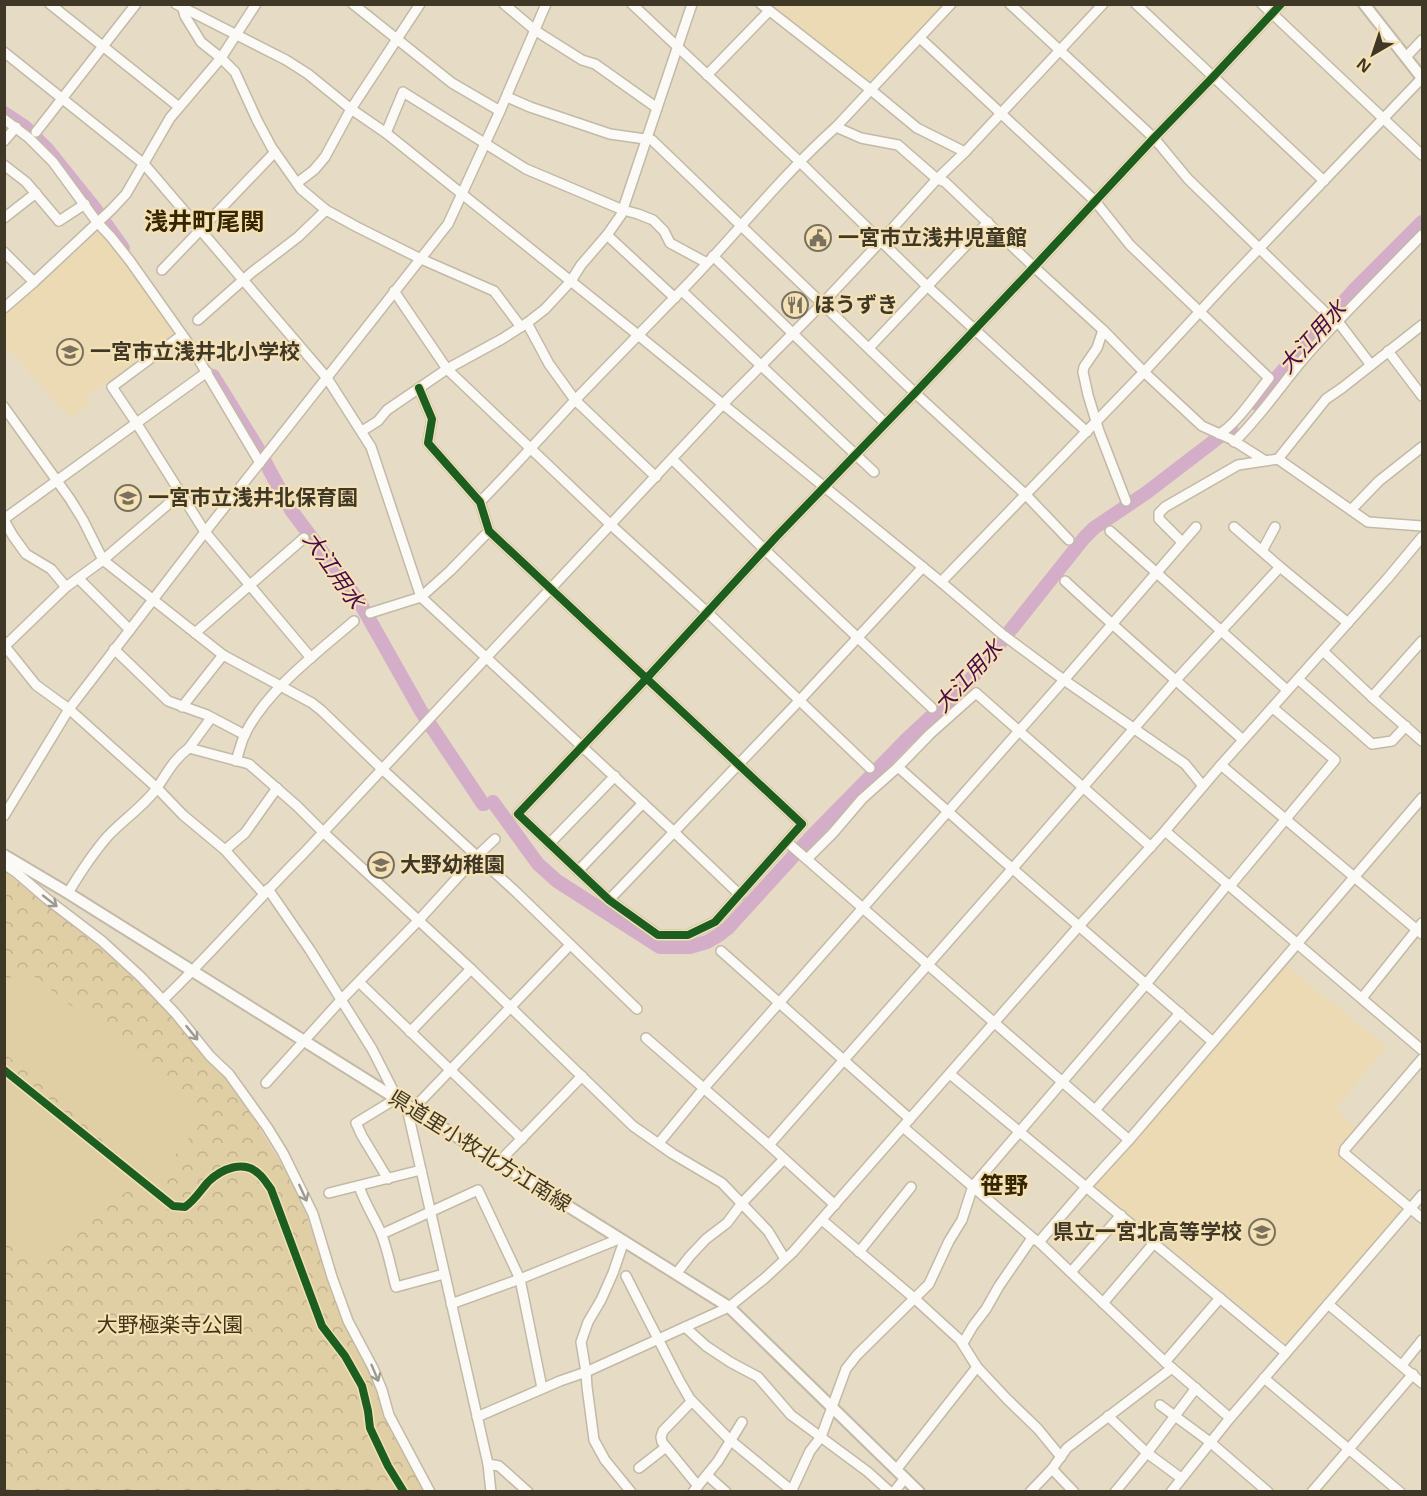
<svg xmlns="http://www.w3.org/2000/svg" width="1427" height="1496" font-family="'Open Sans','Noto Sans JP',sans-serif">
	<defs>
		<pattern id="park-crowns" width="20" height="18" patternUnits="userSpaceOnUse" patternTransform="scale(1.5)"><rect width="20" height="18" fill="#e0cea5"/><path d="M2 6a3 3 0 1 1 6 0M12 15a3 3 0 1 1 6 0" fill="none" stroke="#c1b28e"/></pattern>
	</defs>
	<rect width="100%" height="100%" fill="#e6dbc4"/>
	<!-- built -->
	<g fill="#ecdab4">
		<polygon points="774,5 944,5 876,77 871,79 865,78"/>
		<polygon points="97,234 109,237 175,333 88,396 89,405 71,418 5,346 5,314"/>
		<polygon points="1283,963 1387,1047 1335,1109 1358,1129 1337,1153 1404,1209 1286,1343 1095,1186"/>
	</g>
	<!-- park -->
	<polygon fill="url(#park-crowns)" points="4,871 106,952 160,1002 230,1083 248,1109 284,1168 306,1214 342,1319 369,1369 378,1389 384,1413 408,1463 425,1491 5,1491"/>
	<!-- garden -->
	<g fill="#e0cea5">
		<polygon points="20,965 208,1115 157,1177 5,1054 5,985"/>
		<polygon points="4,1074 60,1119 141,1181 35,1260 5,1237"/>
	</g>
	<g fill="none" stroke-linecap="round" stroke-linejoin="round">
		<!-- river -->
		<g stroke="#d4adc9" stroke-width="14">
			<polyline points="4,113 24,126 47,149 96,210 123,248"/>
			<polyline points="213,376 257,447 291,510 359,601 421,711 483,804 484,804"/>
			<polyline points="1254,403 1355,289 1422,222"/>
			<polyline points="493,802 538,864 557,881 660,947 690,947 707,942 719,935 728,928 809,839 907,739 962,688 977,672 1084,538 1094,528 1146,493 1231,428"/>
		</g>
		<defs>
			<g id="minor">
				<polyline points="50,4 179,107"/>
				<polyline points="176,4 286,60 308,74 351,109 386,133 638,335 941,582 1002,634 1064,680 1185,764 1203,786"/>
				<polyline points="353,4 452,83 500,111"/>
				<polyline points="504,4 536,31 582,60 595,64 657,108"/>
				<polyline points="632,4 800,162 927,286 1087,432"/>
				<polyline points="761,4 871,90 917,128 965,152"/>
				<polyline points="1010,4 1154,138 1188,179 1333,320 1339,323 1371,365"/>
				<polyline points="1136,4 1324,181"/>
				<polyline points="1262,4 1422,155"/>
				<polyline points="183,9 185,16 201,42 221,58 235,72 257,120 272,148 301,189 326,210 357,227 421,259 494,291 521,327"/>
				<path d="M920 38 1095 201 1130 245 1269 378C1257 393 1235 426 1219 434"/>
				<polyline points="4,52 144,164 327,378 371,447 421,597 674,832 740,895"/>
				<polyline points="1406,57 1422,40"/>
				<polyline points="707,75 769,11"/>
				<polyline points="507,97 530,107 610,134 652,140 915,393 1026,495 1069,540"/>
				<polyline points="4,119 29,138 53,162 97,222 111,237 130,261 193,350 260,463"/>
				<polyline points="836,127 861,138 898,145 937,179 945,182 1034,267 1103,330 1144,372 1202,426 1231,439 1264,460"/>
				<polyline points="36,132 136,4"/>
				<polyline points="386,133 403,92 526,169 623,210 638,214 653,220 664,231 670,243 707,263"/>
				<polyline points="4,141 16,127"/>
				<polyline points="4,165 26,182 59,221 85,204"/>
				<polyline points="297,183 314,170 325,157 351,109 420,4"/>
				<polyline points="4,218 36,193"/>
				<polyline points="607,235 675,298"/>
				<polyline points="4,252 34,282"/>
				<polyline points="713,256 885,423"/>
				<polyline points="162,270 275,152"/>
				<polyline points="394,291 447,369 611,525 707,612 870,768"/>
				<polyline points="682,291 874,472"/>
				<polyline points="4,308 34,282 112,209 126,194 170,118 221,58 256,4"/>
				<polyline points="198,320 251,273 298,237 326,210"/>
				<polyline points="527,323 549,364 575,400 656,477"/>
				<polyline points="1103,330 1097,348 1084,367 1083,372 1088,395 1099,431 1126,501"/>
				<polyline points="178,338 112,387 137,424 205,532 311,658"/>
				<polyline points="869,348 988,222"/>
				<polyline points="1388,351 1422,396"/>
				<polyline points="419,388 432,419 428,443 480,502 489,531 802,824 715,922 688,935 658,935 609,900 518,814 646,679 777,536 915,393 1034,267 1154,138 1213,77 1281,4"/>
				<polyline points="4,407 70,499 83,520 103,560 223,655 312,703 322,711 382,769 516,892 637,1009"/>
				<polyline points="362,431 378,421 387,410 447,369 502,339 527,323 545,309 571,281 581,265 607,235 621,215 692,4"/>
				<path d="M1234 442C1261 416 1281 385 1305 357 1342 315 1383 275 1422 235"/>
				<polyline points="672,459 765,550 932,708"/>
				<polyline points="1278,459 1368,522 1422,526"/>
				<path d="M480 502C513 468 545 433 577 398 612 362 647 326 682 290 734 237 780 177 836 127L951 4"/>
				<polyline points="1351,510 1379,481 1422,447"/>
				<polyline points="4,519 207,372"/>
				<polyline points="4,520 13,536 26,554 51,569 66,587"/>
				<polyline points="1234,527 1280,567 1348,623"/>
				<polyline points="1110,531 1287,690"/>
				<polyline points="1182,542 1159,519 1159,513 1165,507 1238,465 1278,459 1326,399 1342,388 1422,325"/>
				<polyline points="1262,551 1275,527"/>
				<polyline points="79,579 130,630"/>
				<path d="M1065 581C1123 635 1184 687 1243 740"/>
				<polyline points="941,582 1144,372 1228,281 1422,78"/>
				<polyline points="370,613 421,597 450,571 489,531"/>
				<polyline points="195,633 304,538"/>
				<polyline points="4,645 36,685 69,709 157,788 183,815 225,850 264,894"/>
				<polyline points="5,646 66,587 103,560 180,494"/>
				<polyline points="114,649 168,701 207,715 245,735"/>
				<polyline points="1323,651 1372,697 1422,641"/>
				<polyline points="1298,679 1372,744 1392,741 1406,726"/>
				<polyline points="1372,697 1422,741"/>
				<polyline points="182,707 223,655"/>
				<polyline points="189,748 211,718"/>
				<path d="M236 761C239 752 241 743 245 734 267 690 317 653 354 621"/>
				<polyline points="1221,765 1422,934"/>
				<polyline points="898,767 999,857 1213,1042"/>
				<polyline points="4,816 69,709 205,532 448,224 500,111 546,4"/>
				<polyline points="1165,831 1422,1050"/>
				<polyline points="787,842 1129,1140"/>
				<polyline points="549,844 615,776"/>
				<polyline points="225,850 245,833 277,788"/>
				<polyline points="807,859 833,833 862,799 898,767 930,734 976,693 1151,847"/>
				<polyline points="4,864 17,873 47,899 102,941 141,977 176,1014 210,1056 229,1074 267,1127 283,1153 313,1214 332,1277 348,1321 373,1368 382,1390 389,1415 430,1492"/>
				<polyline points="578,871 643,803"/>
				<polyline points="1230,886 1335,760 1273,708"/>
				<polyline points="268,889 310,950 372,1049 397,1098 356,1123 362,1136 388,1179"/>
				<path d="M68 893C80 873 93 853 108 836 124 819 144 806 157 788 167 773 174 759 189 748L249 764 297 806 323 832 471 969 633 1126 673 1154 722 1183 768 1231 785 1259"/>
				<polyline points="609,900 799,701 923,567"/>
				<polyline points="721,951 910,1119"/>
				<polyline points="359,982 522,1139"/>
				<polyline points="1362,998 1422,923"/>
				<path d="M163 1000C212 953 255 902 303 854L723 404 822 304 881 241 937 179 965 152 1103 4"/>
				<polyline points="410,1032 471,969"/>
				<polyline points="646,1038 769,1145 835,1205"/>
				<polyline points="1422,1059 1345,1149 1344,1153 1422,1218"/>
				<polyline points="950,1074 1286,1353"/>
				<polyline points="266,1083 341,1000 418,921 476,857 495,839"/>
				<polyline points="406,1104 488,1464 491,1492"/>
				<polyline points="413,1109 570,945"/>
				<polyline points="1095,1110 1180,1013"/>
				<polyline points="903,1127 1034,1239"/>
				<polyline points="659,1143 704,1088 1064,680 1196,527"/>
				<polyline points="769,1145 1013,868 1176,680 1280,567"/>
				<polyline points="498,1163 582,1076"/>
				<path d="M359 1186C364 1202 374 1217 381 1233 388 1250 391 1269 396 1287L444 1274"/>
				<polyline points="329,1193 421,1170"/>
				<polyline points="822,1220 914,1298 960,1340 977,1367 1007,1399 1038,1429 1061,1457"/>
				<polyline points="382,1234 478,1190 520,1279 542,1388"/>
				<polyline points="624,1241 613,1273 601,1300 588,1322 581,1342 586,1372 587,1387 594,1440 605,1460 631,1492"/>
				<polyline points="1039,1242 1087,1186 1129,1140 1422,798"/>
				<polyline points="859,1252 911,1187"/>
				<polyline points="1071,1272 1121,1215"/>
				<polyline points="676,1274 690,1256 706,1239 727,1223 742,1203 784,1159"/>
				<polyline points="626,1276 679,1380 690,1399 730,1440 791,1490"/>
				<polyline points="1103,1303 1154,1243"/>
				<polyline points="451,1304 520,1279 619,1239"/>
				<polyline points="1328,1304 1422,1383"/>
				<polyline points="685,1327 706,1346 730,1362 758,1377 791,1415 868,1472 890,1492"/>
				<polyline points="963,1343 973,1326 986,1309 999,1286 1030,1241 1034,1239 1039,1242 1165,1362 1230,1418"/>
				<polyline points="1165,1362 1220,1298"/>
				<polyline points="1402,1365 1422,1340"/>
				<polyline points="1264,1378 1400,1492"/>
				<polyline points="692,1401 663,1431 661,1437 662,1442 698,1486"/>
				<polyline points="1160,1405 1210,1442 1268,1492"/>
				<polyline points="1108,1416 1147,1453 1181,1478"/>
				<polyline points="477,1417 560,1381 586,1372 729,1307 765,1278 793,1252 1079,926 1165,831 1221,765 1387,579 1422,537"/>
				<polyline points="488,1464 499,1466 528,1492"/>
				<polyline points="639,1468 666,1447"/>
				<polyline points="1052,1469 1074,1492"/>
				<polyline points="896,1470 977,1367"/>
				<polyline points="707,1475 726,1492"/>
				<polyline points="693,1492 718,1461 742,1422"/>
				<polyline points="791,1492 810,1451 821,1437 846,1369 857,1355 929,1284 949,1241 962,1220 973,1186 1146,984 1228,884"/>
				<polyline points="894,1492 905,1478"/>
				<polyline points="1030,1492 1052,1469 1067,1448 1172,1368"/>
				<polyline points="1115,1492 1147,1453 1196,1388"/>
				<polyline points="1171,1492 1230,1418 1422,1195"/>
				<polyline points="1312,1492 1413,1374"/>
			</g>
			<g id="major">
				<polyline points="1364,4 1422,78"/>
				<polyline points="4,855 68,893 729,1307 919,1492"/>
			</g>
		</defs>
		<!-- minor casing -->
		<use href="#minor" stroke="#c2baa7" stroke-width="12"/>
		<!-- major casing -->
		<use href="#major" stroke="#c2baa7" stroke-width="14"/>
		<!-- minor -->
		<use href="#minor" stroke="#fbfaf6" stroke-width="9"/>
		<!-- major -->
		<use href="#major" stroke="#fbfaf6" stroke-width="10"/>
		<defs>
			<g id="cycleway">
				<polyline points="419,388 432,419 428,443 480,502 489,531 802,824 715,922 688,935 658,935 609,900 518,814 646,679 777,536 915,393 1034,267 1154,138 1213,77 1281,4"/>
				<path d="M4 1070 173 1206 185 1207C195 1200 200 1191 208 1182 221 1169 244 1159 259 1174 264 1178 267 1184 271 1189L322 1326 345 1356 362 1386 368 1411 370 1428 388 1466 404 1492"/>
			</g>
		</defs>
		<!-- cycleway casing -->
		<use href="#cycleway" stroke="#f4e1b6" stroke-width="11"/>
		<!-- cycleway -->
		<use href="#cycleway" stroke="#1b5e20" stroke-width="8"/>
	</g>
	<!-- one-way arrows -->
	<defs><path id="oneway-shaft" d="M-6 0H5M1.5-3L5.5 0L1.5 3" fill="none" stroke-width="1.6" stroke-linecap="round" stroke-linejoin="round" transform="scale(1.5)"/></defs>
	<g stroke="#9d998e">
		<use href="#oneway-shaft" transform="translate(50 901) rotate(38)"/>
		<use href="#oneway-shaft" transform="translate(192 1033) rotate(51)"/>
		<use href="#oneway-shaft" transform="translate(303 1193) rotate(65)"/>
		<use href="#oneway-shaft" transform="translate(375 1373) rotate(67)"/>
	</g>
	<!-- icons -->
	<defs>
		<symbol id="civic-ring" viewBox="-11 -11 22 22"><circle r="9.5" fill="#f4e1b6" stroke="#79715d" stroke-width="1.5"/><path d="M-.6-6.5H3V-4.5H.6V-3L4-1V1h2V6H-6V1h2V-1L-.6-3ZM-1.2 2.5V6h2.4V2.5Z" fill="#79715d"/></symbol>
		<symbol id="restaurant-ring" viewBox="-11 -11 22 22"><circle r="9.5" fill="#f4e1b6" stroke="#79715d" stroke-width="1.5"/><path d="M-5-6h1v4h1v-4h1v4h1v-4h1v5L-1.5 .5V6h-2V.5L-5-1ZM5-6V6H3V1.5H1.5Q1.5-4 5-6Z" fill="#79715d"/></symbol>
		<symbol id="school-ring" viewBox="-11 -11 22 22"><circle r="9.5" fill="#f4e1b6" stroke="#79715d" stroke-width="1.5"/><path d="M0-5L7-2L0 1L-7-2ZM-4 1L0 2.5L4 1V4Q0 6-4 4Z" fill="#79715d"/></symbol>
	</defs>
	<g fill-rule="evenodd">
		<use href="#civic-ring" x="803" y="223" width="30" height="30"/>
		<use href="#restaurant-ring" x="780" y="290" width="30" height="30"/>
		<use href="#school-ring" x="55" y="337" width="30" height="30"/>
		<use href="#school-ring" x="113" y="483" width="30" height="30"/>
		<use href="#school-ring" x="366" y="850" width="30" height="30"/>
		<use href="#school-ring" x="1247" y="1217" width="30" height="30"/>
	</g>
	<g text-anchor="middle" stroke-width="4.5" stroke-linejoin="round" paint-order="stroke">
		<!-- poi labels -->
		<g font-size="21" font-weight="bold" fill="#3f3826" stroke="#f4e1b6" text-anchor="start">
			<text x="838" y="245">一宮市立浅井児童館</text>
			<text x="814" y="312">ほうずき</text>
			<text x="90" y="359">一宮市立浅井北小学校</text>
			<text x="148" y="505">一宮市立浅井北保育園</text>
			<text x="400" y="872">大野幼稚園</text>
			<text x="1242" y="1239" text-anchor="end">県立一宮北高等学校</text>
		</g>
		<!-- street labels -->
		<g font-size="21" fill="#3f3826" stroke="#f4e1b6">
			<text transform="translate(480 1151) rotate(32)" y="7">県道里小牧北方江南線</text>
		</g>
		<!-- park labels -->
		<g font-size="21" fill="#413416" stroke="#f4e1b6">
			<text x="170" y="1332">大野極楽寺公園</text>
		</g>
		<!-- water labels -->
		<g font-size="22" font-style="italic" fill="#4a0b4b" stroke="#f4e1b6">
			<text transform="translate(1312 337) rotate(-48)" y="8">大江用水</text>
			<text transform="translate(334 570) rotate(55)" y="8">大江用水</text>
			<text transform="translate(968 676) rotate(-47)" y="8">大江用水</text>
		</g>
		<!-- quarter labels -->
		<g font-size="24" font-weight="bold" fill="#362600" stroke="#f4e1b6">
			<text x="204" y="230">浅井町尾関</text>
			<text x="1004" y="1194">笹野</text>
		</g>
	</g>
	<!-- border -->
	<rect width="1427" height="1496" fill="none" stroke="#3f3826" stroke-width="12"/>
	<!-- north arrow -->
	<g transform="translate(1373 54) rotate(219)" stroke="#f4e1b6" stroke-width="4.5" paint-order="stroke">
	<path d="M0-4.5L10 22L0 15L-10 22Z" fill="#3f3826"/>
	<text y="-9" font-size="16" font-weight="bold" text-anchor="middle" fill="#3f3826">N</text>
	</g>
</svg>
